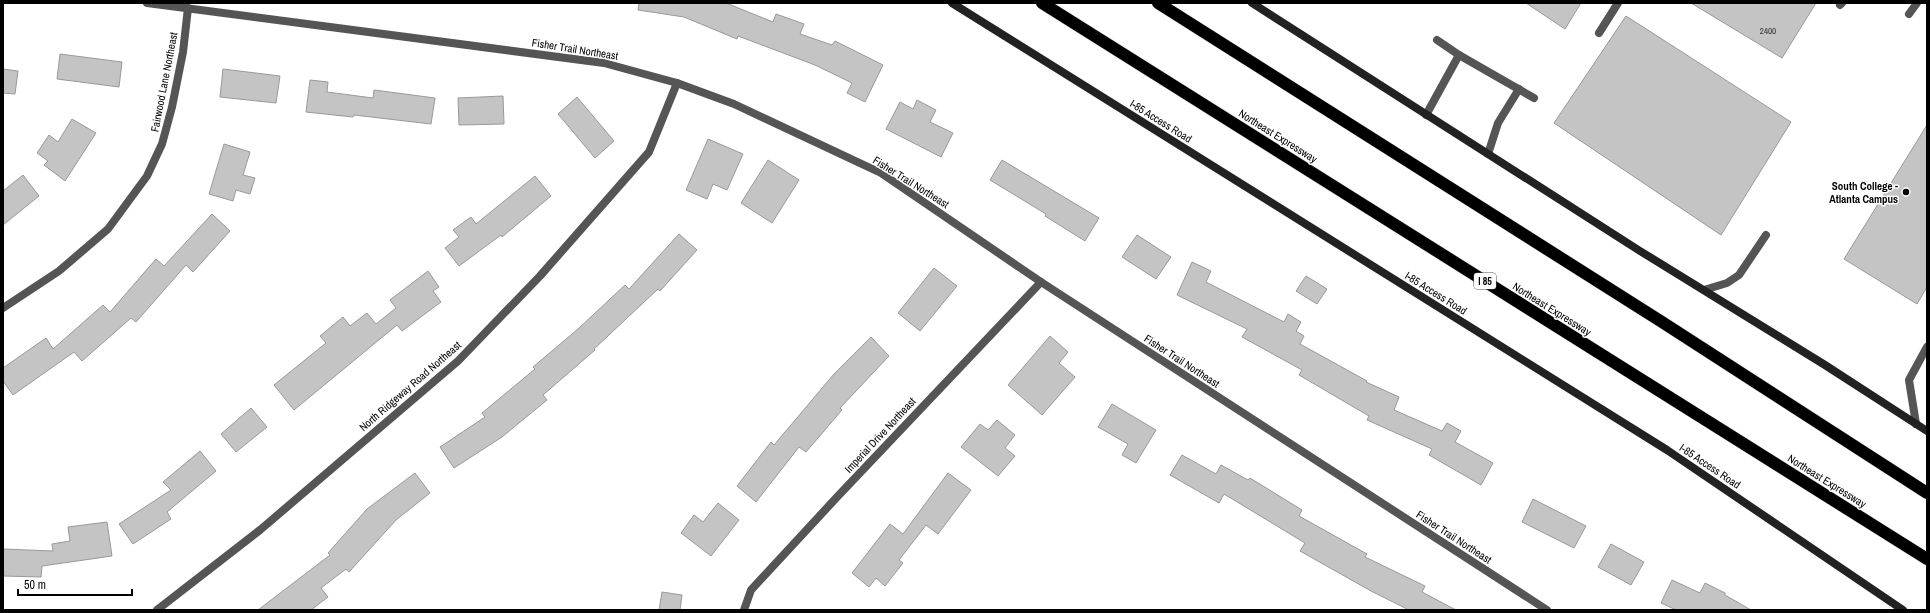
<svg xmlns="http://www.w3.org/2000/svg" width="1930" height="613" font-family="'Archivo Narrow',sans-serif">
	<rect width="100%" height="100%" fill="#fff"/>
	<!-- building -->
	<g fill="#c4c4c4" stroke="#999">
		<polygon points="639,3 726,3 773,22 776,14 804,24 800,34 832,45 835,41 883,65 865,102 847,93 852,83 815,65 738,36 737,39 684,17 638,10"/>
		<polygon points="1526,3 1581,3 1565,29"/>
		<polygon points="1691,3 1816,3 1782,58"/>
		<polygon points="1626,16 1791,122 1721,235 1554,123"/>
		<polygon points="60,54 122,62 119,87 57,79"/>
		<polygon points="3,69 18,71 15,94 3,93"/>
		<polygon points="223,69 280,76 276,103 220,97"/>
		<polygon points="310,80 328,82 327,92 373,98 374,90 435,98 431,124 354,115 353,117 306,112"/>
		<polygon points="503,96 504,124 459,125 458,98"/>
		<polygon points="577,97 614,141 595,158 558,114"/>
		<polygon points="917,100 936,110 930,122 953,133 941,157 886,129 900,102 913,109"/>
		<polygon points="72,119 96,133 65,181 44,165 48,161 37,153 49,135 58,142"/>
		<polygon points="1927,125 1927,287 1917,304 1844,259"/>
		<polygon points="708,139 743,154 727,190 713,184 707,199 686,190"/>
		<polygon points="224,144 250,152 243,175 255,178 250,194 236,190 233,201 209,194"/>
		<polygon points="768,160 799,180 772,223 741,203"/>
		<polygon points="1002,160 1099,218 1085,241 1045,216 1046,214 990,180"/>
		<polygon points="23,175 39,196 3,225 3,191"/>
		<polygon points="535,176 551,196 502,237 501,235 459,266 445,248 459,237 453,230 471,217 476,224"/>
		<polygon points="212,214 230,231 193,272 186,265 136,322 131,318 82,361 74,352 13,395 3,381 3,368 46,338 53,349 103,305 110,312 156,259 164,266"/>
		<polygon points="679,234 697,250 660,291 658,289 594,349 595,350 543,395 547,400 502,437 454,468 440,447 485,417 482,413 535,369 533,367 578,329 625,285 629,289"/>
		<polygon points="1137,235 1171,257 1156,279 1122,257"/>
		<polygon points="1192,262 1211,271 1206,282 1284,322 1288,314 1301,322 1296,331 1304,336 1300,344 1367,381 1366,382 1399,397 1394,410 1442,431 1447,423 1461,431 1455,442 1493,463 1481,485 1429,455 1432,449 1367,420 1369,416 1299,375 1302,370 1242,337 1247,329 1177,295"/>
		<polygon points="934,268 957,286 920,331 898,313"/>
		<polygon points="428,271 439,287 433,291 441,302 402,331 397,325 294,410 274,385 326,343 320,336 343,317 350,326 367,313 376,324 396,308 390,300"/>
		<polygon points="1306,276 1327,289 1317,304 1296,291"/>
		<polygon points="1050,336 1068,352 1059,363 1075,377 1042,415 1008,385"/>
		<polygon points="871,337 889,356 840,408 842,410 806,452 799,447 756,502 737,486 771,442 774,445 834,374"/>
		<polygon points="1112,404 1156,430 1136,463 1122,455 1128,444 1098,427"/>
		<polygon points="251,408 267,427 236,452 221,434"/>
		<polygon points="997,420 1015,435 1005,448 1015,456 998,476 961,447 980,424 988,430"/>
		<polygon points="200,451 216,471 167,512 171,519 133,544 119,524 171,490 163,482"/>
		<polygon points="1182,455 1216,474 1221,465 1248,480 1250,478 1302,510 1299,516 1367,554 1365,557 1425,586 1422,592 1456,610 1409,610 1371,591 1300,551 1305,543 1224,494 1219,503 1170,475"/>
		<polygon points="415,473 430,493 396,520 349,572 346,569 321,588 328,597 311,610 258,610 330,555 328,553 367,509"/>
		<polygon points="948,473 971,490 938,534 926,525 899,560 903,563 885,586 876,578 869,587 852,573 890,524 903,534"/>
		<polygon points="1533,499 1586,526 1574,548 1522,522"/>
		<polygon points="718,503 739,520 711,556 681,533 694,515 703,522"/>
		<polygon points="107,522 112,556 42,566 41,577 3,576 3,549 53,551 52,544 70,541 68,527"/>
		<polygon points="1611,544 1644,562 1631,585 1598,567"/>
		<polygon points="1672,580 1700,593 1705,583 1725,593 1725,595 1751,610 1676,610 1661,603"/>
		<polygon points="662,592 682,595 680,610 659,610"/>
	</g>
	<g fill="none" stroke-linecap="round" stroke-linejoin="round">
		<defs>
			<g id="motorway">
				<polyline points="1042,3 1927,559"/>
				<polyline points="1158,3 1662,322 1927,493"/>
			</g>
		</defs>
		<!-- motorway casing -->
		<use href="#motorway" stroke="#dbdbdb" stroke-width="13"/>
		<!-- service -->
		<g stroke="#555" stroke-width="8">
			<polyline points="1840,5 1842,3"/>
			<polyline points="1909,14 1917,3"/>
			<polyline points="1599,33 1618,3"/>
			<polyline points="1437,40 1459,55 1534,98"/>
			<polyline points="1426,115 1459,55"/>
			<polyline points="1488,154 1498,123 1519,89"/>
			<polyline points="1704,290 1727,283 1739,275 1766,235"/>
			<polyline points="1916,424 1909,380 1927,347"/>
		</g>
		<!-- minor -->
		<g stroke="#555" stroke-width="8">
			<polyline points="147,3 604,63 677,83 734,104 881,173 1041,282 1547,610"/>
			<polyline points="3,308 59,271 108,229 147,176 162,144 172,107 183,52 188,8"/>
			<polyline points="157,610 260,530 458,361 540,276 649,152 677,83"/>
			<polyline points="744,610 751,590 838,496 1041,282"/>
		</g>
		<!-- secondary -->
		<g stroke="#222" stroke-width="8">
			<polyline points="952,3 1667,450 1903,610"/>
			<polyline points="1252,3 1640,251 1825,365 1927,431"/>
		</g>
		<!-- motorway -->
		<use href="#motorway" stroke="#000" stroke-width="12"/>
	</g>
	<!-- markers -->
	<circle fill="#000" stroke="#fff" stroke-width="1.5" cx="1906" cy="192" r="4"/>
	<g text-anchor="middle" stroke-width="3" stroke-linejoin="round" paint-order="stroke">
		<!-- number labels -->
		<g font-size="9" fill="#313131">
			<text x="1768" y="34">2400</text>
		</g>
		<!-- shield labels -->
		<rect fill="#fff" stroke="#4c4c4c" stroke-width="1" x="1474" y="273" width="22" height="16" rx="3"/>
		<g font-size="10" font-weight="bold" fill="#000">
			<text x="1485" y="285">I 85</text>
		</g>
		<!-- street labels -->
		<g font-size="11" fill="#000" stroke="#fff">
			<text transform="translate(575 49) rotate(9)" y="4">Fisher Trail Northeast</text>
			<text transform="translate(164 82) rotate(-79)" y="4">Fairwood Lane Northeast</text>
			<text transform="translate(1161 121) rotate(32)" y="4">I-85 Access Road</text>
			<text transform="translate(1278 136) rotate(32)" y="4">Northeast Expressway</text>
			<text transform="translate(911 182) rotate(32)" y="4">Fisher Trail Northeast</text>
			<text transform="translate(1436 293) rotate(32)" y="4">I-85 Access Road</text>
			<text transform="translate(1552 309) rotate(32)" y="4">Northeast Expressway</text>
			<text transform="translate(1182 361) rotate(33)" y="4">Fisher Trail Northeast</text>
			<text transform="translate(410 386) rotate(-41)" y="4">North Ridgeway Road Northeast</text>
			<text transform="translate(880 435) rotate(-47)" y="4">Imperial Drive Northeast</text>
			<text transform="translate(1710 466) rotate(34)" y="4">I-85 Access Road</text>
			<text transform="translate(1827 481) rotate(32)" y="4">Northeast Expressway</text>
			<text transform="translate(1454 537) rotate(33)" y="4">Fisher Trail Northeast</text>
		</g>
		<!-- poi labels -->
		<g font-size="11" font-weight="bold" fill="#000" stroke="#fff" text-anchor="end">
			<text x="1898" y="190">South College -<tspan x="1898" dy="13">Atlanta Campus</tspan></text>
		</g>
	</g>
	<!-- border -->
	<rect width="1930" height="613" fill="none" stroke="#000000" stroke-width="8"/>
	<!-- scale -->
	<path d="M18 589v6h114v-6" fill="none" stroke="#000000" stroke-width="2"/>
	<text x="24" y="589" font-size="12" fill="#000000" stroke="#ffffff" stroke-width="3" paint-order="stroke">50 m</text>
</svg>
